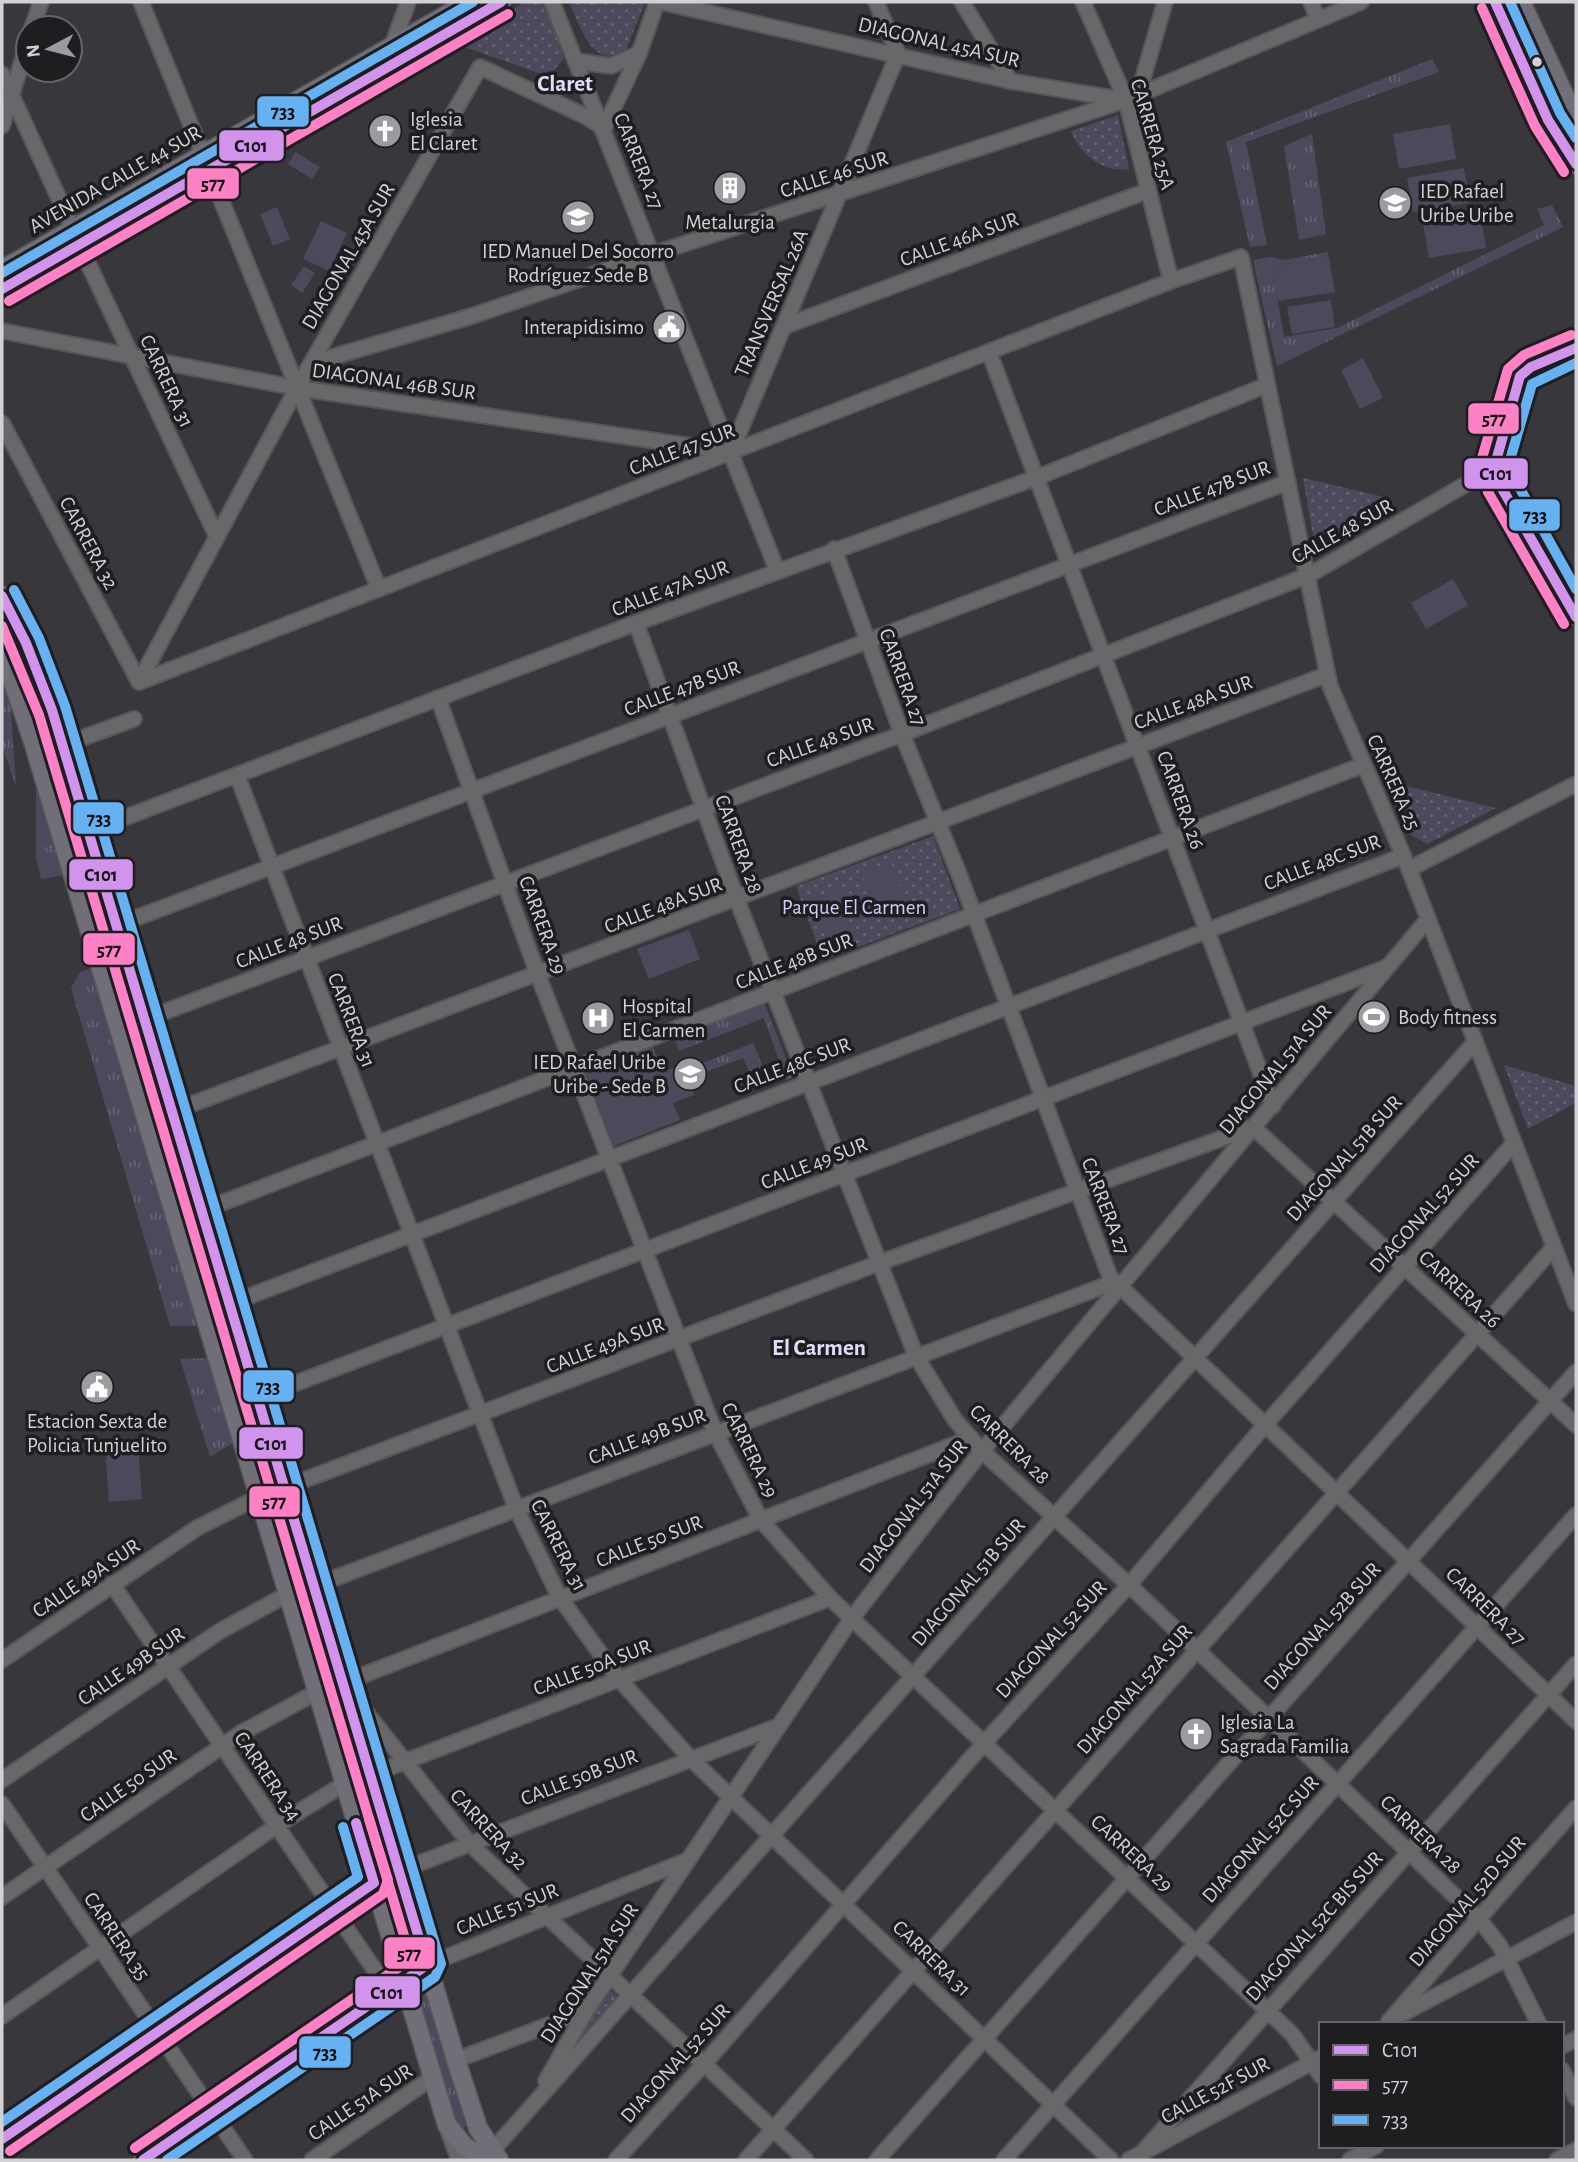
<svg xmlns="http://www.w3.org/2000/svg" width="1578" height="2162" font-family="'Alegreya Sans',sans-serif">
	<defs>
		<pattern id="grass-tufts" width="24" height="20" patternUnits="userSpaceOnUse" patternTransform="scale(1.75)"><rect width="24" height="20" fill="#4d495d"/><path d="M3 7l-1-3M5 7V3M7 7l1-3M15 17l-1-3M17 17v-4M19 17l1-3" fill="none" stroke="#666274"/></pattern>
		<pattern id="park-dots" width="8" height="8" patternUnits="userSpaceOnUse" patternTransform="scale(1.75)"><rect width="8" height="8" fill="#4d495d"/><path d="M2 2h.1M6 6h.1" fill="none" stroke="#666274" stroke-width="1.8" stroke-linecap="round"/></pattern>
	</defs>
	<rect width="100%" height="100%" fill="#38373b"/>
	<!-- grass -->
	<g fill="url(#grass-tufts)">
		<polygon points="1432,59 1439,72 1246,142 1267,245 1250,247 1226,142"/>
		<polygon points="1312,134 1326,234 1299,240 1284,146"/>
		<polygon points="1552,205 1563,227 1277,366 1253,260 1270,257 1284,260 1328,252 1329,257 1272,267 1284,337 1337,328 1544,225 1537,209"/>
		<polygon points="2,611 30,666 104,914 92,918 28,699 2,638"/>
		<polygon points="2,680 11,709 16,787 2,745"/>
		<polygon points="36,784 64,875 41,879 36,858"/>
		<polygon points="113,950 223,1298 211,1308 103,954"/>
		<polygon points="93,968 200,1326 170,1326 71,988 80,972"/>
		<polygon points="765,1004 793,1077 786,1080 764,1018 679,1051 674,1038"/>
		<polygon points="753,1043 763,1067 749,1072 743,1058 698,1075 695,1066"/>
		<polygon points="229,1323 277,1478 263,1484 219,1335"/>
		<polygon points="210,1358 236,1441 210,1457 180,1359"/>
		<polygon points="282,1503 391,1869 378,1873 270,1508"/>
		<polygon points="384,1891 398,1899 415,1951 408,1966"/>
		<polygon points="425,1984 466,2125 462,2130 455,2128 413,1988"/>
	</g>
	<!-- park -->
	<g fill="url(#park-dots)">
		<polygon points="525,2 542,2 562,47 563,59 552,73 544,75 453,43"/>
		<path d="M569 2H645L626 50C592 72 581 26 569 2Z"/>
		<path d="M1118 115 1129 169C1102 172 1081 156 1071 131Z"/>
		<polygon points="1303,478 1393,499 1314,541"/>
		<polygon points="1386,781 1496,808 1427,844 1406,832"/>
		<polygon points="933,836 960,909 823,960 796,886"/>
		<polygon points="1504,1065 1576,1086 1576,1103 1528,1129"/>
		<polygon points="608,1988 621,2000 549,2079"/>
	</g>
	<!-- pitch -->
	<g fill="#4d495d">
		<polygon points="1450,124 1456,159 1399,169 1393,134"/>
		<polygon points="295,152 320,167 312,179 288,164"/>
		<polygon points="1464,168 1470,203 1413,212 1407,178"/>
		<polygon points="277,207 290,239 273,246 260,214"/>
		<polygon points="1480,213 1486,248 1429,258 1423,223"/>
		<polygon points="321,221 347,233 329,271 303,259"/>
		<polygon points="1329,257 1335,292 1278,301 1272,267"/>
		<polygon points="304,266 315,273 302,293 291,285"/>
		<polygon points="1331,300 1335,327 1292,334 1287,307"/>
		<polygon points="1363,358 1383,398 1360,409 1341,370"/>
		<polygon points="1453,579 1468,605 1426,629 1411,603"/>
		<polygon points="891,862 910,912 882,923 862,873"/>
		<polygon points="838,889 855,936 829,945 812,899"/>
		<polygon points="689,930 700,959 649,979 637,949"/>
		<polygon points="653,1046 663,1072 694,1061 698,1075 687,1079 694,1095 673,1103 680,1120 614,1146 586,1073"/>
		<polygon points="138,1446 142,1499 109,1502 105,1448"/>
	</g>
	<g fill="none" stroke-linecap="round" stroke-linejoin="round">
		<defs>
			<g id="minor">
				<polyline points="141,2 379,589"/>
				<polyline points="552,2 777,570"/>
				<polyline points="661,2 1010,81 1124,100"/>
				<polyline points="962,2 1010,81"/>
				<polyline points="1083,2 1126,100 1171,281"/>
				<polyline points="1311,2 1318,20"/>
				<polyline points="32,28 41,2"/>
				<polyline points="392,46 408,2"/>
				<polyline points="576,61 611,66 638,54"/>
				<polyline points="2,74 73,229"/>
				<polyline points="1138,95 1165,2"/>
				<polyline points="2,126 28,42"/>
				<polyline points="604,128 639,54 657,2"/>
				<polyline points="79,244 217,537"/>
				<polyline points="785,326 1147,191"/>
				<polyline points="2,331 297,388 731,452 898,54 876,2"/>
				<polyline points="1576,348 1531,367 1520,376 1496,458 1494,468 1500,485 1576,617"/>
				<polyline points="989,352 1273,1106"/>
				<polyline points="312,363 472,316 653,254 1126,100 1361,2"/>
				<polyline points="2,423 139,682"/>
				<polyline points="834,549 902,734 959,874 1110,1277 1576,1721"/>
				<polyline points="636,623 737,900 916,1356 955,1420 982,1451 1129,1585 1479,1919 1500,1946 1539,2024"/>
				<polyline points="139,682 1171,281 1241,257 1330,686 1409,869 1576,1304"/>
				<polyline points="139,682 297,388 480,67 585,116 604,128"/>
				<polyline points="438,698 538,975 715,1432 761,1520 830,1598 1292,2034 1321,2076"/>
				<polyline points="63,745 134,719"/>
				<polyline points="237,775 516,1508 560,1598 619,1679 691,1759 1111,2160"/>
				<polyline points="87,832 636,623 1038,477 1267,385"/>
				<polyline points="1409,869 1576,784"/>
				<polyline points="91,935 1288,482"/>
				<polyline points="143,1020 902,734 1309,575 1494,468"/>
				<polyline points="171,1112 1326,675"/>
				<polyline points="201,1211 1363,765"/>
				<polyline points="229,1304 1403,856"/>
				<polyline points="257,1398 1385,968"/>
				<polyline points="112,1584 389,1991"/>
				<polyline points="314,1586 1114,1282"/>
				<polyline points="2,1660 197,1528 259,1497 879,1263 1253,1127 1576,1425"/>
				<polyline points="370,1775 830,1598"/>
				<polyline points="2,1780 220,1631 288,1594"/>
				<polyline points="2,1804 245,2160"/>
				<polyline points="399,1871 776,1727"/>
				<polyline points="2,1897 241,1733 317,1692"/>
				<polyline points="427,1965 688,1860"/>
				<polyline points="2,2016 276,1826 344,1784"/>
				<polyline points="1398,2016 1576,1922"/>
				<polyline points="1389,2021 1576,1808"/>
				<polyline points="1562,2046 1576,2039"/>
				<polyline points="456,2060 586,2011"/>
				<polyline points="1562,2070 1576,2098"/>
				<polyline points="546,2081 586,2011 852,1618 982,1451 1428,919"/>
				<polyline points="448,2130 459,2160"/>
				<polyline points="492,2151 1475,1042"/>
				<polyline points="1141,2154 1576,1664"/>
				<polyline points="312,2160 432,2078"/>
				<polyline points="616,2160 704,2064 985,1742 1129,1585 1265,1425 1514,1143"/>
				<polyline points="746,2160 1554,1247"/>
				<polyline points="806,2160 470,1844 343,1683 971,1438"/>
				<polyline points="877,2160 1576,1372"/>
				<polyline points="1004,2160 1576,1515"/>
				<polyline points="1129,2160 1320,2058"/>
				<polyline points="1350,2160 1376,2146"/>
				<polyline points="1557,2160 1576,2150"/>
			</g>
			<g id="major">
				<polyline points="1495,2 1548,120 1576,164"/>
				<polyline points="1521,2 1576,120"/>
				<polyline points="2,270 469,2"/>
				<polyline points="2,289 501,2"/>
				<polyline points="2,596 26,643 52,710 456,2060 478,2128 499,2160"/>
				<polyline points="2,650 32,738 447,2125 465,2147 492,2160"/>
				<polyline points="2,2139 374,1883 393,1887 407,1902"/>
				<polyline points="143,2160 427,1965"/>
			</g>
		</defs>
		<!-- minor casing -->
		<use href="#minor" stroke="#565659" stroke-width="18"/>
		<!-- major casing -->
		<use href="#major" stroke="#565659" stroke-width="21"/>
		<!-- minor -->
		<use href="#minor" stroke="#68686b" stroke-width="14"/>
		<!-- major -->
		<use href="#major" stroke="#706e77" stroke-width="18"/>
		<defs>
			<g id="bus-1">
				<polyline points="1495,2 1548,120 1576,164"/>
				<polyline points="2,289 501,2"/>
				<polyline points="1576,348 1531,367 1520,376 1494,468 1500,485 1576,617"/>
				<polyline points="2,596 26,643 52,710 427,1965 143,2160"/>
				<polyline points="2,2139 374,1883 356,1823"/>
			</g>
			<g id="bus-2">
				<polyline points="1482,8 1535,126 1564,172"/>
				<polyline points="9,301 508,14"/>
				<polyline points="1564,624 1488,492 1480,465 1508,369 1524,355 1571,335"/>
				<polyline points="2,626 39,715 411,1959 135,2148"/>
				<polyline points="10,2151 383,1894 388,1880 369,1819"/>
			</g>
			<g id="bus-3">
				<polyline points="1510,2 1560,113 1576,138"/>
				<polyline points="2,273 473,2"/>
				<polyline points="1576,363 1532,384 1508,467 1576,589"/>
				<polyline points="14,590 39,638 65,706 441,1964 435,1977 167,2160"/>
				<polyline points="2,2122 358,1877 343,1827"/>
			</g>
		</defs>
		<!-- bus-1 casing -->
		<use href="#bus-1" stroke="#1e1d20" stroke-width="16"/>
		<!-- bus-2 casing -->
		<use href="#bus-2" stroke="#1e1d20" stroke-width="16"/>
		<!-- bus-3 casing -->
		<use href="#bus-3" stroke="#1e1d20" stroke-width="16"/>
		<!-- bus-1 -->
		<use href="#bus-1" stroke="#d193ec" stroke-width="10"/>
		<!-- bus-2 -->
		<use href="#bus-2" stroke="#ff80c5" stroke-width="10"/>
		<!-- bus-3 -->
		<use href="#bus-3" stroke="#66b1f2" stroke-width="10"/>
	</g>
	<!-- icons -->
	<defs>
		<symbol id="church-disc" viewBox="-11 -11 22 22"><circle r="9.5" fill="#9c9ca0" stroke="#1e1d20"/><path d="M-1.2-6h2.4v3.5h3.3v2.4h-3.3V6h-2.4V-.1h-3.3v-2.4h3.3Z" fill="#fff"/></symbol>
		<symbol id="building-disc" viewBox="-11 -11 22 22"><circle r="9.5" fill="#9c9ca0" stroke="#1e1d20"/><path d="M-4-6H4V6H1V3H-1V6H-4ZM-2.5-4.3h1.7v1.8h-1.7ZM.8-4.3h1.7v1.8H.8ZM-2.5-1h1.7V.8h-1.7ZM.8-1h1.7V.8H.8Z" fill="#fff"/></symbol>
		<symbol id="school-disc" viewBox="-11 -11 22 22"><circle r="9.5" fill="#9c9ca0" stroke="#1e1d20"/><path d="M0-5L7-2L0 1L-7-2ZM-4 1L0 2.5L4 1V4Q0 6-4 4Z" fill="#fff"/></symbol>
		<symbol id="civic-disc" viewBox="-11 -11 22 22"><circle r="9.5" fill="#9c9ca0" stroke="#1e1d20"/><path d="M-.6-6.5H3V-4.5H.6V-3L4-1V1h2V6H-6V1h2V-1L-.6-3ZM-1.2 2.5V6h2.4V2.5Z" fill="#fff"/></symbol>
		<symbol id="stadium-disc" viewBox="-11 -11 22 22"><circle r="9.5" fill="#9c9ca0" stroke="#1e1d20"/><path d="M0-5a6.5 5 0 1 0 0 10a6.5 5 0 1 0 0-10ZM-3.5-1.8h7v3.6h-7Z" fill="#fff"/></symbol>
		<symbol id="hospital-disc" viewBox="-11 -11 22 22"><circle r="9.5" fill="#9c9ca0" stroke="#1e1d20"/><path d="M-5-5h3v3.5h4V-5h3V5h-3V1.5h-4V5h-3Z" fill="#fff"/></symbol>
	</defs>
	<g fill-rule="evenodd">
		<use href="#church-disc" x="366" y="112" width="38" height="38"/>
		<use href="#building-disc" x="711" y="169" width="38" height="38"/>
		<use href="#school-disc" x="1376" y="184" width="38" height="38"/>
		<use href="#school-disc" x="559" y="198" width="38" height="38"/>
		<use href="#civic-disc" x="650" y="308" width="38" height="38"/>
		<use href="#stadium-disc" x="1355" y="998" width="38" height="38"/>
		<use href="#hospital-disc" x="579" y="999" width="38" height="38"/>
		<use href="#school-disc" x="671" y="1055" width="38" height="38"/>
		<use href="#civic-disc" x="78" y="1368" width="38" height="38"/>
		<use href="#church-disc" x="1177" y="1715" width="38" height="38"/>
	</g>
	<!-- markers -->
	<circle fill="#d2d2d6" stroke="#1e1d20" stroke-width="2.5" cx="1537" cy="62" r="6"/>
	<g text-anchor="middle" stroke-width="7" stroke-linejoin="round" paint-order="stroke">
		<!-- street labels -->
		<g font-size="21" fill="#d2d2d6" stroke="#1e1d20">
			<text transform="translate(939 42) rotate(13)" y="7">DIAGONAL 45A SUR</text>
			<text transform="translate(1153 134) rotate(74)" y="7">CARRERA 25A</text>
			<text transform="translate(639 161) rotate(68)" y="7">CARRERA 27</text>
			<text transform="translate(834 174) rotate(-18)" y="7">CALLE 46 SUR</text>
			<text transform="translate(115 179) rotate(-30)" y="7">AVENIDA CALLE 44 SUR</text>
			<text transform="translate(959 239) rotate(-20)" y="7">CALLE 46A SUR</text>
			<text transform="translate(348 256) rotate(-60)" y="7">DIAGONAL 45A SUR</text>
			<text transform="translate(771 303) rotate(-67)" y="7">TRANSVERSAL 26A</text>
			<text transform="translate(167 381) rotate(65)" y="7">CARRERA 31</text>
			<text transform="translate(394 381) rotate(8)" y="7">DIAGONAL 46B SUR</text>
			<text transform="translate(682 449) rotate(-21)" y="7">CALLE 47 SUR</text>
			<text transform="translate(1212 488) rotate(-21)" y="7">CALLE 47B SUR</text>
			<text transform="translate(1342 531) rotate(-29)" y="7">CALLE 48 SUR</text>
			<text transform="translate(89 543) rotate(62)" y="7">CARRERA 32</text>
			<text transform="translate(670 588) rotate(-21)" y="7">CALLE 47A SUR</text>
			<text transform="translate(903 677) rotate(70)" y="7">CARRERA 27</text>
			<text transform="translate(682 688) rotate(-21)" y="7">CALLE 47B SUR</text>
			<text transform="translate(1193 702) rotate(-20)" y="7">CALLE 48A SUR</text>
			<text transform="translate(820 742) rotate(-20)" y="7">CALLE 48 SUR</text>
			<text transform="translate(1394 782) rotate(66)" y="7">CARRERA 25</text>
			<text transform="translate(1181 800) rotate(70)" y="7">CARRERA 26</text>
			<text transform="translate(739 844) rotate(70)" y="7">CARRERA 28</text>
			<text transform="translate(1322 862) rotate(-21)" y="7">CALLE 48C SUR</text>
			<text transform="translate(663 905) rotate(-21)" y="7">CALLE 48A SUR</text>
			<text transform="translate(543 925) rotate(70)" y="7">CARRERA 29</text>
			<text transform="translate(289 942) rotate(-21)" y="7">CALLE 48 SUR</text>
			<text transform="translate(794 961) rotate(-21)" y="7">CALLE 48B SUR</text>
			<text transform="translate(352 1020) rotate(69)" y="7">CARRERA 31</text>
			<text transform="translate(792 1065) rotate(-21)" y="7">CALLE 48C SUR</text>
			<text transform="translate(1275 1069) rotate(-50)" y="7">DIAGONAL 51A SUR</text>
			<text transform="translate(1344 1158) rotate(-48)" y="7">DIAGONAL 51B SUR</text>
			<text transform="translate(814 1163) rotate(-21)" y="7">CALLE 49 SUR</text>
			<text transform="translate(1106 1206) rotate(69)" y="7">CARRERA 27</text>
			<text transform="translate(1424 1213) rotate(-48)" y="7">DIAGONAL 52 SUR</text>
			<text transform="translate(1460 1289) rotate(43)" y="7">CARRERA 26</text>
			<text transform="translate(605 1345) rotate(-21)" y="7">CALLE 49A SUR</text>
			<text transform="translate(647 1436) rotate(-21)" y="7">CALLE 49B SUR</text>
			<text transform="translate(1010 1444) rotate(45)" y="7">CARRERA 28</text>
			<text transform="translate(750 1450) rotate(64)" y="7">CARRERA 29</text>
			<text transform="translate(913 1506) rotate(-52)" y="7">DIAGONAL 51A SUR</text>
			<text transform="translate(649 1541) rotate(-21)" y="7">CALLE 50 SUR</text>
			<text transform="translate(559 1545) rotate(63)" y="7">CARRERA 31</text>
			<text transform="translate(86 1578) rotate(-34)" y="7">CALLE 49A SUR</text>
			<text transform="translate(968 1582) rotate(-49)" y="7">DIAGONAL 51B SUR</text>
			<text transform="translate(1486 1606) rotate(44)" y="7">CARRERA 27</text>
			<text transform="translate(1322 1626) rotate(-48)" y="7">DIAGONAL 52B SUR</text>
			<text transform="translate(1051 1639) rotate(-47)" y="7">DIAGONAL 52 SUR</text>
			<text transform="translate(131 1666) rotate(-34)" y="7">CALLE 49B SUR</text>
			<text transform="translate(592 1667) rotate(-21)" y="7">CALLE 50A SUR</text>
			<text transform="translate(1134 1689) rotate(-49)" y="7">DIAGONAL 52A SUR</text>
			<text transform="translate(268 1776) rotate(56)" y="7">CARRERA 34</text>
			<text transform="translate(579 1777) rotate(-21)" y="7">CALLE 50B SUR</text>
			<text transform="translate(128 1785) rotate(-35)" y="7">CALLE 50 SUR</text>
			<text transform="translate(489 1829) rotate(47)" y="7">CARRERA 32</text>
			<text transform="translate(1421 1834) rotate(44)" y="7">CARRERA 28</text>
			<text transform="translate(1260 1839) rotate(-48)" y="7">DIAGONAL 52C SUR</text>
			<text transform="translate(1132 1853) rotate(43)" y="7">CARRERA 29</text>
			<text transform="translate(1467 1901) rotate(-49)" y="7">DIAGONAL 52D SUR</text>
			<text transform="translate(507 1909) rotate(-22)" y="7">CALLE 51 SUR</text>
			<text transform="translate(1314 1926) rotate(-48)" y="7">DIAGONAL 52C BIS SUR</text>
			<text transform="translate(117 1936) rotate(56)" y="7">CARRERA 35</text>
			<text transform="translate(932 1958) rotate(44)" y="7">CARRERA 31</text>
			<text transform="translate(589 1973) rotate(-57)" y="7">DIAGONAL 51A SUR</text>
			<text transform="translate(675 2063) rotate(-48)" y="7">DIAGONAL 52 SUR</text>
			<text transform="translate(1215 2090) rotate(-28)" y="7">CALLE 52F SUR</text>
			<text transform="translate(360 2102) rotate(-34)" y="7">CALLE 51A SUR</text>
		</g>
		<!-- poi labels -->
		<g font-size="21" fill="#d2d2d6" stroke="#1e1d20" text-anchor="start">
			<text x="410" y="126">Iglesia<tspan x="410" dy="24">El Claret</tspan></text>
			<text x="1420" y="198">IED Rafael<tspan x="1420" dy="24">Uribe Uribe</tspan></text>
			<text x="730" y="229" text-anchor="middle">Metalurgia</text>
			<text x="578" y="258" text-anchor="middle">IED Manuel Del Socorro<tspan x="578" dy="24">Rodríguez Sede B</tspan></text>
			<text x="644" y="334" text-anchor="end">Interapidisimo</text>
			<text x="622" y="1013">Hospital<tspan x="622" dy="24">El Carmen</tspan></text>
			<text x="1398" y="1024">Body fitness</text>
			<text x="666" y="1069" text-anchor="end">IED Rafael Uribe<tspan x="666" dy="24">Uribe - Sede B</tspan></text>
			<text x="97" y="1428" text-anchor="middle">Estacion Sexta de<tspan x="97" dy="24">Policia Tunjuelito</tspan></text>
			<text x="1220" y="1729">Iglesia La<tspan x="1220" dy="24">Sagrada Familia</tspan></text>
		</g>
		<!-- park labels -->
		<g font-size="21" fill="#d3cbfb" stroke="#1e1d20">
			<text x="854" y="914">Parque El Carmen</text>
		</g>
		<!-- neighbourhood labels -->
		<g font-size="23" font-weight="bold" fill="#e1dcf9" stroke="#1e1d20">
			<text x="565" y="91">Claret</text>
			<text x="819" y="1355">El Carmen</text>
		</g>
	</g>
	<g stroke="#1e1d20" stroke-width="2.5">
		<rect x="256" y="95" width="54" height="33" rx="7" fill="#66b1f2"/>
		<rect x="218" y="129" width="67" height="33" rx="7" fill="#d193ec"/>
		<rect x="186" y="167" width="54" height="33" rx="7" fill="#ff80c5"/>
		<rect x="1467" y="402" width="53" height="33" rx="7" fill="#ff80c5"/>
		<rect x="1463" y="457" width="66" height="33" rx="7" fill="#d193ec"/>
		<rect x="1508" y="498" width="53" height="34" rx="7" fill="#66b1f2"/>
		<rect x="72" y="801" width="53" height="34" rx="7" fill="#66b1f2"/>
		<rect x="68" y="858" width="66" height="33" rx="7" fill="#d193ec"/>
		<rect x="82" y="932" width="54" height="34" rx="7" fill="#ff80c5"/>
		<rect x="242" y="1369" width="53" height="34" rx="7" fill="#66b1f2"/>
		<rect x="238" y="1426" width="66" height="34" rx="7" fill="#d193ec"/>
		<rect x="248" y="1485" width="53" height="33" rx="7" fill="#ff80c5"/>
		<rect x="383" y="1936" width="53" height="34" rx="7" fill="#ff80c5"/>
		<rect x="354" y="1975" width="67" height="34" rx="7" fill="#d193ec"/>
		<rect x="298" y="2035" width="54" height="34" rx="7" fill="#66b1f2"/>
	</g>
	<g font-size="19" text-anchor="middle" font-weight="bold" fill="#111">
		<text x="283" y="118">733</text>
		<text x="251" y="152">C101</text>
		<text x="213" y="190">577</text>
		<text x="1494" y="425">577</text>
		<text x="1496" y="480">C101</text>
		<text x="1535" y="522">733</text>
		<text x="99" y="825">733</text>
		<text x="101" y="881">C101</text>
		<text x="109" y="956">577</text>
		<text x="268" y="1393">733</text>
		<text x="271" y="1450">C101</text>
		<text x="274" y="1508">577</text>
		<text x="409" y="1960">577</text>
		<text x="387" y="1999">C101</text>
		<text x="325" y="2059">733</text>
	</g>
	<!-- border -->
	<rect width="1578" height="2162" fill="none" stroke="#d2d2d6" stroke-width="7"/>
	<!-- legend -->
	<rect x="1319" y="2022" width="245" height="126" fill="#1e1d20" stroke="#666569" stroke-width="2"/>
	<rect x="1333" y="2045" width="35" height="10" fill="#d193ec" stroke="#666569" stroke-width="2"/>
	<text x="1382" y="2057" font-size="21" fill="#d2d2d6">C101</text>
	<rect x="1333" y="2080" width="35" height="10" fill="#ff80c5" stroke="#666569" stroke-width="2"/>
	<text x="1382" y="2092" font-size="21" fill="#d2d2d6">577</text>
	<rect x="1333" y="2115" width="35" height="10" fill="#66b1f2" stroke="#666569" stroke-width="2"/>
	<text x="1382" y="2127" font-size="21" fill="#d2d2d6">733</text>
	<!-- north arrow -->
	<g transform="translate(49 49) rotate(263)"><circle r="33" fill="#1e1d20" stroke="#666569" stroke-width="2"/>
	<path d="M0-5L12 26L0 18L-12 26Z" fill="#9c9ca0"/>
	<text y="-10" font-size="19" font-weight="bold" text-anchor="middle" fill="#d2d2d6">N</text>
	</g>
</svg>
